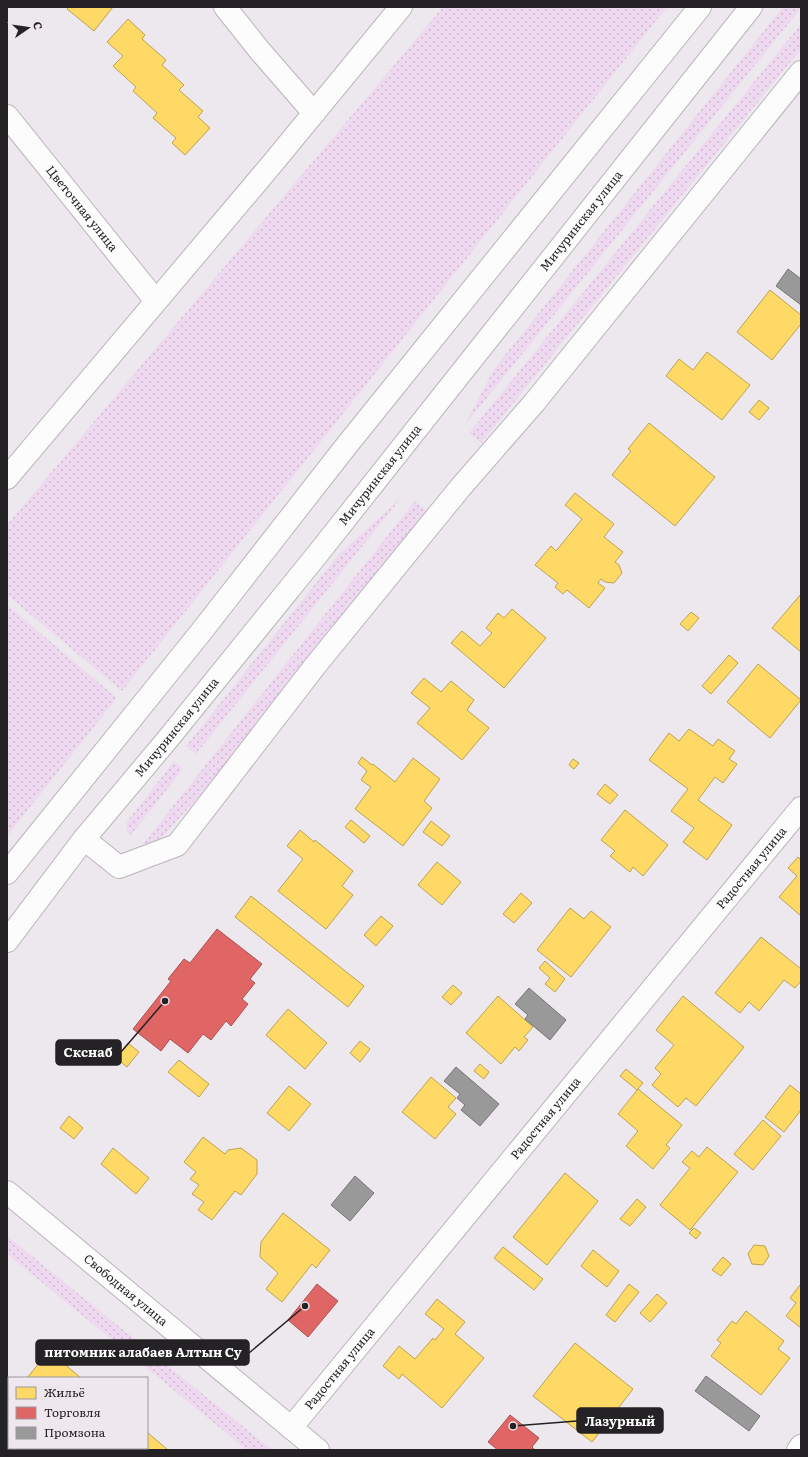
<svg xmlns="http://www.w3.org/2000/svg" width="808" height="1457" font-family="Literata,serif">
	<defs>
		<pattern id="grass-dots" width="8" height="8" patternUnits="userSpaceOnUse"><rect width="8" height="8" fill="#efd9f0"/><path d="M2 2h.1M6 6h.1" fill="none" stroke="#cdbace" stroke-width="1.8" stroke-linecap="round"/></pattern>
	</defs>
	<rect width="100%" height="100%" fill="#ede8ed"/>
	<!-- grass -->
	<g fill="url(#grass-dots)">
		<polygon points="443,7 667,7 122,691 7,595 7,525"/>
		<polygon points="783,7 801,8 465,425 494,369"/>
		<polygon points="801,24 801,49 481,443 469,433"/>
		<polygon points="400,499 196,754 186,746 339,554"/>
		<polygon points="415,501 427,511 211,783 155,845 149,846 143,844"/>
		<polygon points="7,605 117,698 7,836"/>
		<path d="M174 761 183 769 131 835C126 831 125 827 127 822Z"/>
		<polygon points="7,1236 272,1450 247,1450 7,1254"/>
	</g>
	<!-- homes -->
	<g fill="#ffd966" stroke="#bda252">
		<polygon points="69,7 113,7 94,31 67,9"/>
		<polygon points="128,19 145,35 142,39 166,60 162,65 184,85 179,90 203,111 198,117 210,128 185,155 172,143 176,138 153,118 157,113 133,91 136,87 113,66 123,56 107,42"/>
		<polygon points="770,290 801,315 801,324 772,360 737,332"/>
		<polygon points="707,352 750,385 722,420 666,376 679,359 693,370"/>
		<polygon points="759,400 769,408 759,420 749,412"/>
		<polygon points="649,423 715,477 675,526 612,475 631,451 628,449"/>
		<polygon points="575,493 614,524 604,537 623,552 615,562 619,565 622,573 614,583 605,582 601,579 598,583 605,588 589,608 567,590 563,594 555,587 558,583 535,565 551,546 556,551 582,519 565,505"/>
		<polygon points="801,594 801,652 772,628"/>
		<polygon points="512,609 546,638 504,688 451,643 462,631 480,646 492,633 486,628 498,613 504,618"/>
		<polygon points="691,612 699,618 688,631 680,624"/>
		<polygon points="729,655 738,663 711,694 702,686"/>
		<polygon points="758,664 801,700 770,738 727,702"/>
		<polygon points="424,678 441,692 451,681 474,700 467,710 489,728 462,760 417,723 430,708 411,693"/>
		<polygon points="689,729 713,746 718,739 735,751 729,759 737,764 723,783 715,777 698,800 732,825 707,860 683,842 694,828 671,811 688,789 649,760 669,733 679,741"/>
		<polygon points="362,757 372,765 373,764 395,782 413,758 440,779 424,801 432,808 403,846 355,809 371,787 361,780 367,771 358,763"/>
		<polygon points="573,759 579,763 574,769 569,765"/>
		<polygon points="605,784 618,795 610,804 597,794"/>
		<polygon points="625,810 668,845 643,876 633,867 630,872 610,856 615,851 601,840"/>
		<polygon points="351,820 370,836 364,843 345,827"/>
		<polygon points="431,821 450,836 442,846 423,832"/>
		<polygon points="300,830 314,842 315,840 353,871 342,886 353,895 326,929 278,891 303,859 287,846"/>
		<polygon points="798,857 801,860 801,916 779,897 797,876 788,868"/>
		<polygon points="437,862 461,882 442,905 418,885"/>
		<polygon points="521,893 532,903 514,923 503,914"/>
		<polygon points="251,896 364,986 348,1007 235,917"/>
		<polygon points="570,908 584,919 591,911 611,927 571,977 537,950"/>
		<polygon points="381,916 393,926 376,946 364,935"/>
		<polygon points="761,937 801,969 801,981 795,988 784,980 759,1011 749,1002 740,1013 715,993"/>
		<polygon points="545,961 565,979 555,992 545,984 550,978 539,968"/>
		<polygon points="453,985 462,993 451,1005 442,997"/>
		<polygon points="498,996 533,1027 524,1037 528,1040 519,1051 515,1047 501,1064 466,1033"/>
		<polygon points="683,996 744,1047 696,1106 686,1098 678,1107 652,1085 661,1074 655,1068 674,1045 656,1030"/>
		<polygon points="288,1009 327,1043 305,1069 266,1035"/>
		<polygon points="360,1041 370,1049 360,1062 350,1053"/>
		<polygon points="128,1043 139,1052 127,1067 116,1058"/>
		<polygon points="179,1060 209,1084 199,1097 168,1072"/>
		<polygon points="480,1064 489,1072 484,1079 474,1071"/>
		<polygon points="626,1069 643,1083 637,1090 620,1076"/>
		<polygon points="431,1077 456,1098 448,1107 456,1114 435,1139 402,1112"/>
		<polygon points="790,1085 801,1094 801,1110 784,1132 765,1117"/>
		<polygon points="289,1086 311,1104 289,1131 267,1113"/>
		<polygon points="638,1089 682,1125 666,1145 670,1148 653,1169 626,1146 638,1131 618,1114"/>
		<polygon points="69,1116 83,1128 74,1139 60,1128"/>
		<polygon points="763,1120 781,1136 753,1170 734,1154"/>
		<polygon points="203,1137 225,1154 228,1150 241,1148 257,1160 257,1174 241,1195 235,1191 212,1220 198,1210 204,1202 192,1194 199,1185 190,1179 196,1172 184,1162"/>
		<polygon points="707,1147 738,1172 690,1230 660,1205 690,1168 682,1162 692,1151 699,1157"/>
		<polygon points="113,1148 149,1178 136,1194 101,1164"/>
		<polygon points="565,1173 598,1201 547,1265 513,1237"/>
		<polygon points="637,1199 646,1207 630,1226 620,1219"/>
		<polygon points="283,1213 330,1250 316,1268 312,1264 282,1302 266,1289 278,1273 260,1257 261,1242"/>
		<polygon points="694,1228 701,1233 696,1239 689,1233"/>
		<polygon points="754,1245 765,1246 769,1256 763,1265 752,1264 748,1254"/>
		<polygon points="503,1247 543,1279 534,1290 494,1258"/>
		<polygon points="593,1250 619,1271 607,1287 581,1266"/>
		<polygon points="723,1257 731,1264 721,1276 712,1270"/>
		<polygon points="629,1284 639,1292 615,1322 606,1315"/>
		<polygon points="800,1285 801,1286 801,1328 786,1316 796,1303 790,1298"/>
		<polygon points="657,1294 667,1303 650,1322 640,1313"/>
		<polygon points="437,1299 465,1322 455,1334 484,1358 442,1408 402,1374 399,1379 383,1366 399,1346 415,1359 433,1338 435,1340 444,1329 425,1314"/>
		<polygon points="746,1311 784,1341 778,1349 790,1358 761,1395 711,1356 721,1343 717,1340 732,1321 736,1324"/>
		<polygon points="575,1343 633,1389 592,1442 533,1396"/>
		<polygon points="49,1351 81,1378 27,1378"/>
		<polygon points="9,1400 9,1448 147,1448 147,1432 168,1450 7,1450 7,1402"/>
	</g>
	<!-- shops -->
	<g fill="#e06666" stroke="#a85252">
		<polygon points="217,929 262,964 250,979 255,983 242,999 248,1004 231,1026 226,1021 211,1040 203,1034 188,1053 170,1039 161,1051 133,1029 171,981 168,979 184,959 190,963"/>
		<polygon points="317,1284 338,1301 308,1337 288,1320"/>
		<polygon points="510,1415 539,1438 532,1447 535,1450 498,1450 488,1442"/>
	</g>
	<!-- industry -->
	<g fill="#999" stroke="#767576">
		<polygon points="788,269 801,279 801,305 776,286"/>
		<polygon points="529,988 566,1020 550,1040 525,1019 528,1015 515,1004"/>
		<polygon points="456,1067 499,1104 480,1126 461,1110 465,1105 457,1098 460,1094 444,1081"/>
		<polygon points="355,1176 374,1193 350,1221 331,1205"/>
		<polygon points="706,1376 760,1416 749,1431 695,1391"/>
	</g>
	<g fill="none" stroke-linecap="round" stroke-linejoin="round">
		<defs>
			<g id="minor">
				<polyline points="225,7 260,51 314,113"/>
				<path id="s1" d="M7 116 156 301"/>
				<polyline points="7,478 272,164 401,7"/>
				<polyline points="84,839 119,867 177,845 315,666 460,488 534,403 801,72"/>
				<path id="s2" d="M291 1428 801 808"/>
				<polyline points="798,1450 801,1446"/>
			</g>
			<g id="secondary">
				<path id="s3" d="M7 1192 318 1450"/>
			</g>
			<g id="primary">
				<polyline points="7,873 201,632 347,445 700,7"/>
				<path id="s4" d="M7 941 84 839 167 740 316 556 751 7"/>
			</g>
		</defs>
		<!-- minor casing -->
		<use href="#minor" stroke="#b9b5b9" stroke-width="24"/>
		<!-- secondary casing -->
		<use href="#secondary" stroke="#b9b5b9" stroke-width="24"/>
		<!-- primary casing -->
		<use href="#primary" stroke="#b9b5b9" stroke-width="24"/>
		<!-- minor -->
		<use href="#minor" stroke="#fcfcfc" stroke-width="22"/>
		<!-- secondary -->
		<use href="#secondary" stroke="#fcfcfc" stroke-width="22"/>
		<!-- primary -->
		<use href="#primary" stroke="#fcfcfc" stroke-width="22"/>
	</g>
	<g text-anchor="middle" stroke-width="4" stroke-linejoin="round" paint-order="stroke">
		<!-- street labels -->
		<g font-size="12" fill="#242225" stroke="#eee7ee">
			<text dy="4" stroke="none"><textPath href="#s1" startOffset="119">Цветочная улица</textPath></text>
			<text dy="4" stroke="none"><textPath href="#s4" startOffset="921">Мичуринская улица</textPath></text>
			<text dy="4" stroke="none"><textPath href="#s4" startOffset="597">Мичуринская улица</textPath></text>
			<text dy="4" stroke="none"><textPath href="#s4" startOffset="273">Мичуринская улица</textPath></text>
			<text dy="4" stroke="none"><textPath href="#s2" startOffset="725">Радостная улица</textPath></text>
			<text dy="4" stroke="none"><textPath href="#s2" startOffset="401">Радостная улица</textPath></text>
			<text dy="4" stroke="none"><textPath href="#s3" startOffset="154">Свободная улица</textPath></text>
			<text dy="4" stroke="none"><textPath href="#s2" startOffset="77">Радостная улица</textPath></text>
		</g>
	</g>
	<!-- callouts -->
	<path fill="none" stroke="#242225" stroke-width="1.5" d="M165 1001L121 1052M305 1306L249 1353M513 1426L577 1421"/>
	<g fill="#242225" stroke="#eee7ee" stroke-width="1.5">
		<circle cx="165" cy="1001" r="4"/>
		<circle cx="305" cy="1306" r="4"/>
		<circle cx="513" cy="1426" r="4"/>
	</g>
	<g fill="#242225" stroke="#242225" stroke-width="1.5">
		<rect x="56" y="1040" width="65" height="25" rx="4"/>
		<rect x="36" y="1340" width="213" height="25" rx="4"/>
		<rect x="577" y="1408" width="86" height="25" rx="4"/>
	</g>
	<g font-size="13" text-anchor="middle" font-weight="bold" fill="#fff">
		<text x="88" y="1057">Скснаб</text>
		<text x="143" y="1357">питомник алабаев Алтын Су</text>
		<text x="620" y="1426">Лазурный</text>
	</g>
	<!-- border -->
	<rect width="808" height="1457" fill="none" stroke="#242225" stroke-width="16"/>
	<!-- legend -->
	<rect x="8" y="1377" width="140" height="72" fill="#eee7ee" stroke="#9d989e"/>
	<rect x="16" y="1387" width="20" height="12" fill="#ffd966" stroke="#9d989e"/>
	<text x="44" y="1397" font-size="12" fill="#242225">Жильё</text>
	<rect x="16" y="1407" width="20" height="12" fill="#e06666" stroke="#9d989e"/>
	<text x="44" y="1417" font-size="12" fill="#242225">Торговля</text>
	<rect x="16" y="1427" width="20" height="12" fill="#999999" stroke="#9d989e"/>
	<text x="44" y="1437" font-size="12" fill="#242225">Промзона</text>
	<!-- north arrow -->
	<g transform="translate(28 28) rotate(77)" stroke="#eee7ee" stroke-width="3" paint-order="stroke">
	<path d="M0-3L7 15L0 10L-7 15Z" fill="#242225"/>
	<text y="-6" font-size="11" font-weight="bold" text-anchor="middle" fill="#242225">С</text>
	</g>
</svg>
